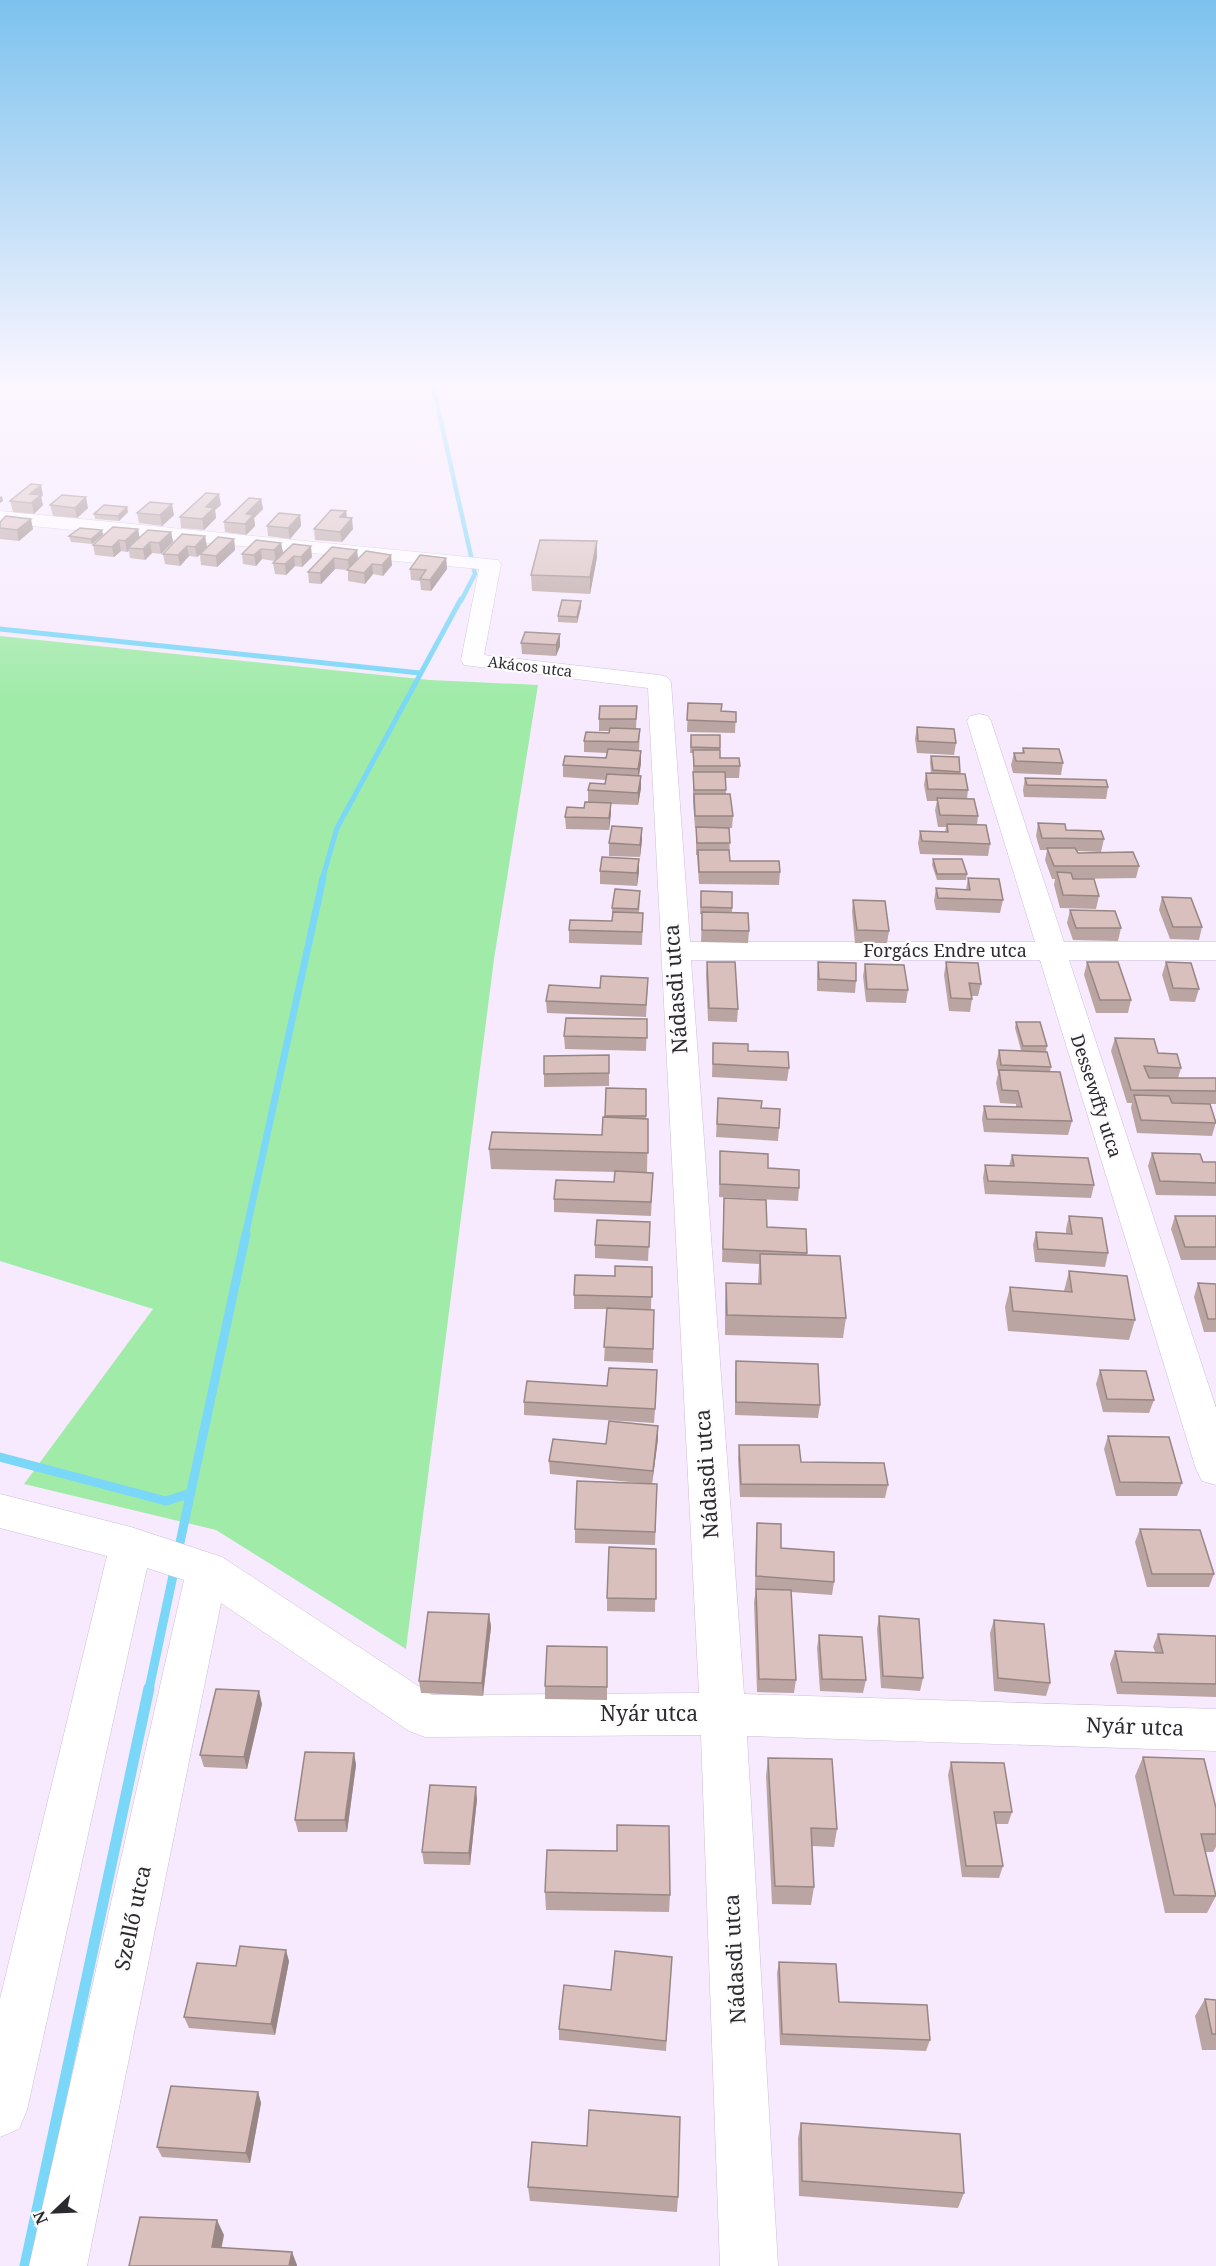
<svg xmlns="http://www.w3.org/2000/svg" width="1216" height="2266" font-family="'Noto Serif',serif">
	<rect width="100%" height="100%" fill="#f7eafe"/>
	<!-- green -->
	<polygon fill="#a0eba8" points="0,636 430,680 538,685 494,959 406,1649 216,1530 24,1484 153,1309 0,1261"/>
	<g fill="none" stroke-linecap="round" stroke-linejoin="round">
		<!-- stream-far4 -->
		<polyline stroke="#7ad7f7" stroke-width="4.5" points="438,381 433,386 475,574 461,601"/>
		<!-- stream-far3 -->
		<g stroke="#7ad7f7" stroke-width="5">
			<polyline points="0,629 420,673"/>
			<polyline points="322,880 337,828 461,599"/>
		</g>
		<!-- stream-far2 -->
		<polyline stroke="#7ad7f7" stroke-width="7" points="245,1236 323,878"/>
		<!-- stream-far1 -->
		<g stroke="#7ad7f7" stroke-width="9">
			<polyline points="0,1457 166,1501 191,1493"/>
			<polyline points="178,1552 246,1234"/>
			<polyline points="149,1689 175,1566"/>
		</g>
		<!-- stream -->
		<polyline stroke="#7ad7f7" stroke-width="11" points="25,2266 149,1688"/>
		<defs>
			<polygon id="minor" points="0,511 498,560 501,564 484,655 659,675 667,677 671,682 690,942 1035,942 967,721 970,716 979,714 988,716 991,721 1064,942 1216,942 1216,960 1069,960 1216,1408 1216,1485 1202,1481 1196,1469 1040,960 691,960 744,1694 1216,1709 1216,1751 747,1736 778,2266 720,2266 701,1735 425,1737 409,1731 221,1603 87,2266 29,2266 184,1580 147,1568 27,2110 19,2129 0,2137 0,1999 107,1556 0,1528 0,1494 131,1527 222,1557 432,1695 699,1693 648,688 464,665 461,660 479,569 0,523"/>
		</defs>
		<!-- minor casing -->
		<use href="#minor" stroke="#ccbfd3" stroke-width="1"/>
		<!-- minor -->
		<use href="#minor" fill="#fff" fill-rule="evenodd"/>
	</g>
	<!-- wall -->
	<g fill="#bba5a3">
		<polygon points="43,495 41,497 43,505 34,514 13,512 10,501"/>
		<polygon points="261,499 263,509 254,518 255,526 246,535 225,532 224,522"/>
		<polygon points="50,505 88,508 77,518 53,516"/>
		<polygon points="221,505 215,510 216,518 204,530 181,528 180,517"/>
		<polygon points="346,511 347,518 353,529 342,542 315,540 314,529"/>
		<polygon points="128,512 119,521 95,519 94,514"/>
		<polygon points="137,513 174,515 162,526 139,523"/>
		<polygon points="300,515 301,526 290,539 268,536 267,526"/>
		<polygon points="0,522 33,529 19,541 0,539"/>
		<polygon points="138,529 139,537 171,532 173,542 161,554 152,553 145,560 130,558 129,551 127,552 121,551 114,557 95,555 93,545"/>
		<polygon points="102,530 103,535 92,544 71,542 69,536"/>
		<polygon points="205,536 207,547 203,551 234,539 235,550 217,567 201,565 200,555 197,557 189,556 180,566 165,564 163,554"/>
		<polygon points="281,543 283,553 293,544 312,557 302,567 295,566 286,575 275,574 273,563 275,561 262,559 256,566 243,564 242,554"/>
		<polygon points="332,547 357,550 358,560 392,565 383,576 373,574 365,584 348,581 348,570 335,569 321,584 309,583 308,572"/>
		<polygon points="597,557 590,594 532,591 531,575"/>
		<polygon points="446,558 447,569 431,591 421,590 420,581 411,580 410,569"/>
		<polygon points="581,607 577,623 558,622 558,616"/>
		<polygon points="560,634 560,646 556,656 522,654 521,643"/>
		<polygon points="688,703 721,711 736,712 735,733 687,732"/>
		<polygon points="637,706 636,729 640,729 639,751 641,751 641,763 639,776 641,776 641,788 638,805 611,804 609,830 566,829 565,817 584,808 588,802 588,790 605,784 606,780 563,777 563,765 606,758 607,753 584,752 584,741 609,733 609,731 599,731 599,719"/>
		<polygon points="917,727 956,743 954,755 917,753 915,739"/>
		<polygon points="691,735 720,735 720,758 740,766 739,778 725,778 726,794 733,816 732,828 729,828 730,861 780,872 779,885 699,884 697,855 696,855 696,828 695,828 693,802 693,753 690,753"/>
		<polygon points="1023,748 1063,763 1061,775 1013,773 1011,765 1014,753 1022,753"/>
		<polygon points="931,756 960,772 960,774 968,790 967,799 978,816 977,825 990,844 988,856 920,854 918,843 920,831 945,832 946,827 938,827 935,810 937,801 927,801 924,785 926,773 931,773 930,762"/>
		<polygon points="1025,778 1108,787 1106,799 1024,797 1023,790"/>
		<polygon points="1038,823 1104,839 1101,852 1077,851 1078,853 1139,866 1136,878 1073,879 1099,896 1096,909 1060,908 1054,885 1055,879 1052,879 1045,860 1047,850 1040,850 1036,836"/>
		<polygon points="642,840 640,857 609,856 609,843"/>
		<polygon points="933,859 967,874 966,880 937,880 932,865"/>
		<polygon points="600,871 639,871 637,886 600,884"/>
		<polygon points="968,878 1003,900 1000,913 936,910 934,901 936,888 966,890"/>
		<polygon points="701,891 732,892 732,913 749,931 748,943 701,942 702,914 700,914"/>
		<polygon points="640,897 639,913 643,913 642,945 569,943 569,930 612,921 612,908"/>
		<polygon points="1162,897 1202,927 1199,940 1170,939 1159,910"/>
		<polygon points="853,900 889,931 887,943 855,943 852,912"/>
		<polygon points="1070,910 1121,928 1118,941 1073,940 1067,923"/>
		<polygon points="707,962 738,1009 737,1022 708,1021 706,975"/>
		<polygon points="818,962 856,981 855,993 817,991 817,974"/>
		<polygon points="946,962 981,984 978,996 972,996 972,999 970,1012 949,1011 944,975"/>
		<polygon points="1087,962 1131,1000 1128,1013 1096,1013 1084,975"/>
		<polygon points="1166,962 1199,989 1195,1002 1170,1001 1162,975"/>
		<polygon points="865,964 908,990 906,1003 866,1002 863,976"/>
		<polygon points="648,978 646,1017 547,1013 546,1001 600,988"/>
		<polygon points="647,1019 646,1051 565,1049 564,1036"/>
		<polygon points="1016,1022 1047,1046 1046,1051 1051,1067 1050,1072 1072,1121 1068,1135 984,1132 982,1119 984,1106 1016,1107 1016,1104 1000,1103 996,1083 998,1074 996,1063 999,1050 1021,1050 1015,1028"/>
		<polygon points="1115,1038 1158,1053 1181,1068 1178,1078 1216,1078 1216,1104 1210,1104 1216,1122 1212,1136 1137,1133 1131,1108 1132,1103 1127,1103 1111,1051"/>
		<polygon points="713,1043 789,1068 787,1081 712,1077"/>
		<polygon points="609,1073 609,1086 544,1087 544,1074"/>
		<polygon points="606,1088 646,1089 646,1119 648,1119 647,1172 653,1173 651,1216 554,1212 554,1199 614,1182 615,1172 491,1169 489,1149 602,1135 605,1118"/>
		<polygon points="718,1098 761,1108 779,1128 778,1141 716,1137"/>
		<polygon points="720,1151 768,1168 799,1188 798,1201 719,1197"/>
		<polygon points="1152,1153 1203,1162 1216,1162 1216,1196 1156,1195 1148,1166"/>
		<polygon points="1012,1155 1094,1185 1091,1198 985,1194 983,1178 985,1165 1009,1166"/>
		<polygon points="724,1198 807,1253 807,1255 846,1318 843,1338 725,1335 725,1303 726,1283 758,1284 759,1264 722,1262"/>
		<polygon points="1069,1216 1108,1253 1105,1267 1035,1262 1033,1245 1036,1232 1066,1233 1066,1229"/>
		<polygon points="1175,1216 1216,1216 1216,1260 1181,1260 1171,1229"/>
		<polygon points="650,1222 648,1261 595,1258 595,1245"/>
		<polygon points="652,1267 651,1310 654,1310 653,1363 604,1361 607,1309 574,1309 574,1295 615,1276"/>
		<polygon points="1069,1271 1135,1320 1129,1340 1008,1331 1005,1307 1010,1287 1064,1291"/>
		<polygon points="1198,1283 1216,1284 1216,1332 1204,1332 1194,1297"/>
		<polygon points="736,1361 820,1405 818,1418 735,1415 735,1374"/>
		<polygon points="1100,1370 1154,1400 1149,1413 1103,1412 1096,1384"/>
		<polygon points="657,1383 654,1423 524,1415 524,1402 607,1386"/>
		<polygon points="658,1426 658,1439 652,1484 657,1484 655,1545 575,1543 575,1529 650,1484 550,1474 549,1461 606,1444"/>
		<polygon points="1108,1436 1182,1483 1177,1496 1116,1496 1104,1449"/>
		<polygon points="739,1445 801,1462 888,1485 885,1498 740,1497 738,1458"/>
		<polygon points="757,1523 781,1548 834,1582 832,1595 791,1592 796,1680 794,1693 757,1692 754,1602 756,1589 760,1589 755,1589 756,1536"/>
		<polygon points="1140,1529 1214,1574 1209,1587 1147,1587 1135,1542"/>
		<polygon points="656,1549 655,1612 607,1611 607,1598"/>
		<polygon points="489,1614 491,1627 483,1696 421,1693 419,1681"/>
		<polygon points="879,1616 923,1678 920,1691 881,1688 877,1629"/>
		<polygon points="994,1620 1050,1683 1046,1696 994,1691 990,1633"/>
		<polygon points="1158,1634 1216,1636 1216,1697 1117,1694 1110,1664 1115,1651 1155,1652 1153,1647"/>
		<polygon points="819,1635 866,1680 863,1693 820,1691 817,1648"/>
		<polygon points="607,1647 607,1700 545,1699 545,1686"/>
		<polygon points="262,1704 247,1769 204,1767 200,1755"/>
		<polygon points="354,1753 356,1765 347,1832 298,1832 295,1820"/>
		<polygon points="1143,1757 1216,1808 1216,1847 1213,1852 1205,1852 1216,1896 1207,1913 1165,1913 1135,1776"/>
		<polygon points="768,1758 837,1829 834,1847 812,1846 814,1887 811,1905 772,1904 766,1776"/>
		<polygon points="951,1762 1012,1812 1008,1824 996,1824 1003,1866 999,1878 962,1877 948,1775"/>
		<polygon points="477,1799 470,1865 424,1864 422,1852"/>
		<polygon points="617,1851 670,1895 669,1912 546,1910 545,1892"/>
		<polygon points="672,1957 666,2051 559,2040 559,2029 611,1990"/>
		<polygon points="289,1961 275,2035 189,2028 184,2017 236,1966"/>
		<polygon points="779,1962 839,2002 930,2040 926,2051 780,2045 777,1973"/>
		<polygon points="1205,1999 1216,2000 1216,2050 1202,2050 1195,2016"/>
		<polygon points="258,2092 261,2103 250,2163 162,2157 157,2147"/>
		<polygon points="801,2123 964,2193 958,2208 799,2196 798,2138"/>
		<polygon points="587,2146 678,2197 677,2212 530,2201 528,2187"/>
	</g>
	<!-- shaded-wall -->
	<g fill="#988684">
		<polygon points="41,485 43,495 41,497 43,505 34,514 30,494"/>
		<polygon points="219,494 221,505 215,510 216,518 204,530 202,519 206,507"/>
		<polygon points="2,496 3,501 0,503 0,497"/>
		<polygon points="86,497 88,508 77,518 75,508"/>
		<polygon points="261,499 263,509 254,518 255,526 246,535 245,524 246,514"/>
		<polygon points="172,504 174,515 162,526 160,515"/>
		<polygon points="127,507 128,512 119,521 118,516"/>
		<polygon points="346,511 347,521 340,517"/>
		<polygon points="300,515 301,526 290,539 288,528"/>
		<polygon points="352,518 353,529 342,542 340,532"/>
		<polygon points="31,519 33,529 19,541 17,530"/>
		<polygon points="138,529 140,540 128,548 129,551 127,552 125,541"/>
		<polygon points="102,530 103,535 92,544 91,539"/>
		<polygon points="171,532 173,542 161,554 159,543"/>
		<polygon points="205,536 207,547 197,557 195,547"/>
		<polygon points="234,539 235,550 217,567 216,556"/>
		<polygon points="119,540 121,551 114,557 112,547"/>
		<polygon points="597,541 597,557 590,594 590,577"/>
		<polygon points="150,542 152,553 145,560 143,549"/>
		<polygon points="281,543 283,553 276,561 274,550"/>
		<polygon points="187,546 189,556 180,566 178,555"/>
		<polygon points="311,546 312,557 302,567 301,557"/>
		<polygon points="261,549 262,559 256,566 254,555"/>
		<polygon points="357,550 358,560 349,570 348,560"/>
		<polygon points="391,555 392,565 383,576 382,565"/>
		<polygon points="294,556 295,566 286,575 285,564"/>
		<polygon points="334,558 335,569 321,584 320,573"/>
		<polygon points="446,558 447,569 431,591 430,580"/>
		<polygon points="372,564 373,574 365,584 364,573"/>
		<polygon points="581,601 581,607 577,623 577,617"/>
		<polygon points="560,634 560,646 556,656 556,645"/>
		<polygon points="641,751 641,763 638,781 638,769"/>
		<polygon points="641,776 641,788 638,805 638,793"/>
		<polygon points="611,803 611,815 609,830 609,818"/>
		<polygon points="642,828 642,840 640,857 640,845"/>
		<polygon points="639,859 639,871 637,886 637,873"/>
		<polygon points="658,1426 658,1439 652,1484 653,1471"/>
		<polygon points="489,1614 491,1627 483,1696 482,1683"/>
		<polygon points="259,1691 262,1704 247,1769 244,1757"/>
		<polygon points="354,1753 356,1765 347,1832 345,1820"/>
		<polygon points="476,1787 477,1799 470,1865 469,1853"/>
		<polygon points="286,1950 289,1961 275,2035 271,2024"/>
		<polygon points="258,2092 261,2103 250,2163 246,2153"/>
		<polygon points="217,2220 224,2235 219,2261 212,2247"/>
		<polygon points="292,2252 297,2265 297,2266 289,2266"/>
	</g>
	<!-- building -->
	<g fill="#d9c0bd" stroke="#988684" stroke-width="1.5">
		<polygon points="31,484 41,485 30,494 41,495 31,503 10,501"/>
		<polygon points="206,493 219,494 206,507 214,508 202,519 180,517"/>
		<polygon points="62,495 86,497 75,508 50,505"/>
		<polygon points="249,498 261,499 246,514 253,515 245,524 224,522"/>
		<polygon points="150,502 172,504 160,515 137,513"/>
		<polygon points="104,505 127,507 118,516 94,514"/>
		<polygon points="331,510 346,511 340,517 352,518 340,532 314,529"/>
		<polygon points="279,513 300,515 288,528 267,526"/>
		<polygon points="6,516 31,519 17,530 0,528 0,522"/>
		<polygon points="113,527 138,529 125,541 119,540 112,547 93,545"/>
		<polygon points="80,528 102,530 91,539 69,536"/>
		<polygon points="148,530 171,532 159,543 150,542 143,549 128,548"/>
		<polygon points="182,534 205,536 195,547 187,546 178,555 163,554"/>
		<polygon points="218,537 234,539 216,556 200,554"/>
		<polygon points="256,540 281,543 274,550 261,549 254,555 242,554"/>
		<polygon points="540,540 597,541 590,577 531,575"/>
		<polygon points="293,544 311,546 301,557 294,556 285,564 273,563"/>
		<polygon points="332,547 357,550 348,560 334,558 320,573 308,572"/>
		<polygon points="366,551 391,555 382,565 372,564 364,573 347,570"/>
		<polygon points="420,555 446,558 430,580 420,579 426,570 410,569"/>
		<polygon points="562,600 581,601 577,617 558,616"/>
		<polygon points="525,632 560,634 556,645 521,643"/>
		<polygon points="688,703 722,704 721,711 736,712 736,722 687,720"/>
		<polygon points="600,706 637,706 636,719 599,719"/>
		<polygon points="917,727 954,729 956,743 918,741"/>
		<polygon points="610,728 640,729 638,742 584,741 586,732 609,733"/>
		<polygon points="691,735 720,735 720,748 691,747"/>
		<polygon points="1023,748 1059,749 1063,763 1016,761 1014,753 1024,753"/>
		<polygon points="608,749 641,751 638,769 563,765 565,756 606,758"/>
		<polygon points="693,750 720,750 720,758 739,758 740,766 694,766"/>
		<polygon points="931,756 959,757 960,772 933,770"/>
		<polygon points="693,772 725,772 726,790 694,790"/>
		<polygon points="926,773 965,774 968,790 928,789"/>
		<polygon points="607,774 641,776 638,793 588,790 590,783 605,784"/>
		<polygon points="1025,778 1106,780 1108,787 1027,785"/>
		<polygon points="694,794 730,794 733,816 695,816"/>
		<polygon points="937,798 974,799 978,816 940,815"/>
		<polygon points="585,802 611,803 609,818 565,817 567,807 584,808"/>
		<polygon points="1038,823 1065,824 1066,830 1101,831 1104,839 1042,838"/>
		<polygon points="947,824 986,825 990,844 922,841 920,831 948,832"/>
		<polygon points="612,826 642,828 640,845 609,843"/>
		<polygon points="696,827 729,828 730,843 697,843"/>
		<polygon points="1047,848 1075,848 1078,853 1133,852 1139,866 1054,866"/>
		<polygon points="698,850 729,850 730,861 779,861 780,872 699,872"/>
		<polygon points="602,857 639,859 637,873 600,871"/>
		<polygon points="933,859 962,859 967,874 937,874"/>
		<polygon points="1057,872 1071,873 1073,879 1094,879 1099,896 1063,895"/>
		<polygon points="968,878 999,879 1003,900 938,898 936,888 970,890"/>
		<polygon points="615,889 640,891 638,909 612,908"/>
		<polygon points="701,891 732,892 732,908 701,907"/>
		<polygon points="1162,897 1191,898 1202,927 1173,927"/>
		<polygon points="853,900 885,901 889,931 857,930"/>
		<polygon points="1070,910 1115,911 1121,928 1076,928"/>
		<polygon points="613,912 643,913 642,932 569,930 570,920 612,921"/>
		<polygon points="702,912 748,913 749,931 702,930"/>
		<polygon points="707,962 735,962 738,1009 709,1008"/>
		<polygon points="818,962 856,963 856,981 819,979"/>
		<polygon points="946,962 978,963 981,984 969,983 972,999 951,998"/>
		<polygon points="1087,962 1118,962 1131,1000 1100,1000"/>
		<polygon points="1166,962 1191,963 1199,989 1173,988"/>
		<polygon points="865,964 904,965 908,990 867,989"/>
		<polygon points="601,976 648,978 646,1005 546,1001 549,985 600,988"/>
		<polygon points="566,1018 647,1019 647,1038 564,1036"/>
		<polygon points="1016,1022 1040,1022 1047,1046 1023,1046"/>
		<polygon points="1115,1038 1154,1039 1158,1053 1177,1054 1181,1068 1144,1066 1149,1078 1216,1078 1216,1091 1131,1090"/>
		<polygon points="713,1043 748,1044 748,1051 788,1052 789,1068 713,1064"/>
		<polygon points="999,1050 1047,1052 1051,1067 1001,1065"/>
		<polygon points="609,1055 609,1073 544,1074 544,1056"/>
		<polygon points="999,1070 1060,1072 1072,1121 987,1119 984,1106 1022,1107 1018,1091 1002,1090"/>
		<polygon points="606,1088 646,1089 646,1116 605,1116"/>
		<polygon points="1134,1095 1169,1096 1172,1103 1210,1104 1216,1123 1141,1120"/>
		<polygon points="718,1098 762,1101 761,1108 780,1109 779,1128 717,1124"/>
		<polygon points="603,1117 648,1119 648,1153 489,1149 492,1132 602,1135"/>
		<polygon points="720,1151 768,1154 768,1168 799,1170 799,1188 720,1184"/>
		<polygon points="1152,1153 1200,1154 1203,1162 1216,1162 1216,1183 1160,1181"/>
		<polygon points="1012,1155 1088,1158 1094,1185 988,1181 985,1165 1014,1166"/>
		<polygon points="615,1171 653,1173 651,1202 554,1199 556,1180 614,1182"/>
		<polygon points="724,1198 766,1200 767,1227 806,1229 807,1253 723,1249"/>
		<polygon points="1069,1216 1102,1218 1108,1253 1038,1249 1036,1232 1072,1234"/>
		<polygon points="1175,1216 1216,1216 1216,1247 1185,1247"/>
		<polygon points="597,1220 650,1222 649,1247 595,1245"/>
		<polygon points="760,1254 840,1256 846,1318 727,1315 726,1283 761,1284"/>
		<polygon points="615,1266 652,1267 652,1297 574,1295 575,1275 615,1276"/>
		<polygon points="1069,1271 1127,1276 1135,1320 1013,1311 1010,1287 1072,1292"/>
		<polygon points="1198,1283 1216,1284 1216,1319 1208,1319"/>
		<polygon points="607,1308 654,1310 653,1349 604,1347"/>
		<polygon points="736,1361 818,1364 820,1405 736,1402"/>
		<polygon points="609,1368 657,1370 655,1409 524,1402 527,1381 607,1386"/>
		<polygon points="1100,1370 1146,1371 1154,1400 1107,1399"/>
		<polygon points="609,1421 658,1426 653,1471 549,1461 553,1439 606,1444"/>
		<polygon points="1108,1436 1169,1437 1182,1483 1120,1482"/>
		<polygon points="739,1445 799,1445 801,1462 884,1463 888,1485 741,1484"/>
		<polygon points="577,1481 657,1484 655,1532 575,1529"/>
		<polygon points="757,1523 781,1524 781,1548 834,1552 834,1582 756,1576"/>
		<polygon points="1140,1529 1200,1530 1214,1574 1152,1574"/>
		<polygon points="609,1547 656,1549 656,1599 607,1598"/>
		<polygon points="756,1589 791,1590 796,1680 759,1679"/>
		<polygon points="428,1612 489,1614 482,1683 419,1681"/>
		<polygon points="879,1616 919,1619 923,1678 883,1676"/>
		<polygon points="994,1620 1044,1624 1050,1683 998,1678"/>
		<polygon points="1158,1634 1216,1636 1216,1684 1122,1682 1115,1651 1163,1653"/>
		<polygon points="819,1635 862,1637 866,1680 822,1679"/>
		<polygon points="547,1646 607,1647 607,1687 545,1686"/>
		<polygon points="216,1689 259,1691 244,1757 200,1755"/>
		<polygon points="305,1752 354,1753 345,1820 295,1820"/>
		<polygon points="1143,1757 1204,1759 1216,1808 1216,1834 1201,1834 1216,1896 1174,1895"/>
		<polygon points="768,1758 832,1759 837,1829 811,1828 814,1887 775,1886"/>
		<polygon points="951,1762 1004,1763 1012,1812 994,1812 1003,1866 966,1866"/>
		<polygon points="430,1785 476,1787 469,1853 422,1852"/>
		<polygon points="617,1825 669,1826 670,1895 545,1892 547,1850 617,1851"/>
		<polygon points="240,1946 286,1950 271,2024 184,2017 197,1963 236,1966"/>
		<polygon points="615,1951 672,1957 666,2041 559,2029 564,1985 611,1990"/>
		<polygon points="779,1962 836,1964 839,2002 927,2005 930,2040 782,2034"/>
		<polygon points="1205,1999 1216,2000 1216,2034 1212,2034"/>
		<polygon points="171,2086 258,2092 246,2153 157,2147"/>
		<polygon points="589,2110 680,2117 678,2197 528,2187 532,2142 587,2146"/>
		<polygon points="801,2123 960,2134 964,2193 802,2181"/>
		<polygon points="140,2217 217,2220 212,2247 292,2252 289,2266 129,2266"/>
	</g>
	<!-- sky -->
	<linearGradient id="sky" x2="0" y2="1"><stop stop-color="#7cc2ee"/><stop offset="0.55" stop-color="#fbf6ff"/><stop offset="1" stop-color="#fbf6ff" stop-opacity="0"/></linearGradient>
	<rect width="1216" height="698" fill="url(#sky)"/>
	<g text-anchor="middle" stroke-width="4.5" stroke-linejoin="round" paint-order="stroke">
		<!-- far-street labels -->
		<g font-size="15" fill="#2d2930" stroke="#fcfcfc">
			<text transform="translate(530 667) rotate(7)" y="5">Akácos utca</text>
		</g>
		<!-- street labels -->
		<g font-size="18" fill="#2d2930" stroke="#fcfcfc">
			<text x="945" y="957">Forgács Endre utca</text>
			<text transform="translate(1096 1096) rotate(72)" y="6">Dessewffy utca</text>
		</g>
		<!-- near-street labels -->
		<g font-size="21" fill="#2d2930" stroke="#fcfcfc">
			<text transform="translate(676 989) rotate(-94)" y="7">Nádasdi utca</text>
			<text transform="translate(707 1474) rotate(-94)" y="7">Nádasdi utca</text>
			<text x="649" y="1721">Nyár utca</text>
			<text transform="translate(1135 1727) rotate(2)" y="7">Nyár utca</text>
			<text transform="translate(133 1918) rotate(-78)" y="7">Szellő utca</text>
			<text transform="translate(735 1959) rotate(-93)" y="7">Nádasdi utca</text>
		</g>
	</g>
	<!-- north arrow -->
	<g transform="translate(54 2212) rotate(247)" stroke="#fcfcfc" stroke-width="4.5" paint-order="stroke">
	<path d="M0-4.5L10 22L0 15L-10 22Z" fill="#2d2930"/>
	<text y="-9" font-size="16" font-weight="bold" text-anchor="middle" fill="#2d2930">N</text>
	</g>
</svg>
